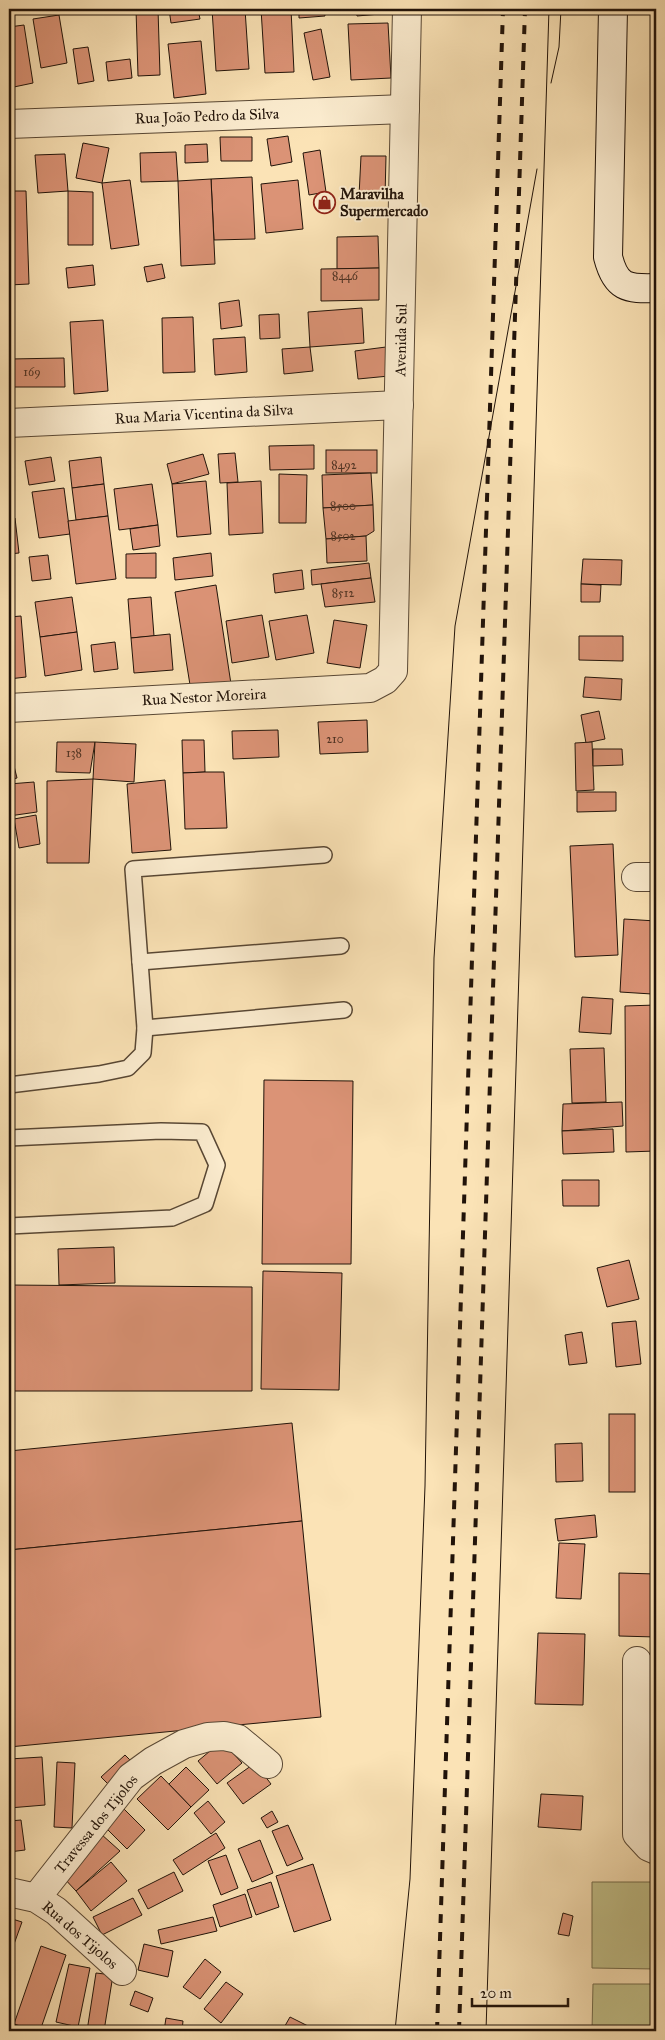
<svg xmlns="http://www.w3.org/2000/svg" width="665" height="2040" font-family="'IM FELL Great Primer',serif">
	<rect width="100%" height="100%" fill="#fbe3b6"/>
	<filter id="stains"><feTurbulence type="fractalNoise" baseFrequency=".004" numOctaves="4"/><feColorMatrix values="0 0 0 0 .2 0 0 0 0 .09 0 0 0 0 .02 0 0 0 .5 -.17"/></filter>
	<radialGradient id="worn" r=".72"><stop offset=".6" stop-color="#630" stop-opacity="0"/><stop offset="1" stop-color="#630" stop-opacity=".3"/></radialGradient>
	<!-- green -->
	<g fill="#c3c28b" stroke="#726a4a">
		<polygon points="592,1882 656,1882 656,1969 592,1968"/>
		<polygon points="593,1984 656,1984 656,2031 592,2031"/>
	</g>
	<!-- building -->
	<g fill="#db9376" stroke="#211309">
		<polygon points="136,9 158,9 160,75 138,76"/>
		<polygon points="169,9 198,9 200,19 171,23"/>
		<polygon points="212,9 245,9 249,69 216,71"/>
		<polygon points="261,9 291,9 294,72 265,73"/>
		<polygon points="299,9 324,9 325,16 299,18"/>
		<polygon points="356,9 380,9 380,14 357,16"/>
		<polygon points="59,15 67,63 41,68 33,19"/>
		<polygon points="388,23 391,78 351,80 348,24"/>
		<polygon points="24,25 33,83 9,88 9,27"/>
		<polygon points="321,29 330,77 313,80 304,33"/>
		<polygon points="201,41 206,94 174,98 168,44"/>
		<polygon points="88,47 94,81 78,84 73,49"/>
		<polygon points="130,59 132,78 108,81 106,62"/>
		<polygon points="288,136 292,162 271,166 267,139"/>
		<polygon points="220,137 252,137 252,161 221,161"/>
		<polygon points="83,143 109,148 102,183 76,178"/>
		<polygon points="207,144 208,162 185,163 185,145"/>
		<polygon points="320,150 326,192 309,195 303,153"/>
		<polygon points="176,152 178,181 141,182 140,153"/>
		<polygon points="65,154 68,191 38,193 35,155"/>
		<polygon points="361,156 386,156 385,197 359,196"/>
		<polygon points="252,177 255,239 214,240 211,179"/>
		<polygon points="211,179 215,264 181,266 178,181"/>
		<polygon points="130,180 139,245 111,249 102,183"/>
		<polygon points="298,180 303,229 266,233 261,184"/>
		<polygon points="9,191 26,191 29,284 9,285"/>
		<polygon points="68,191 93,192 93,245 68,245"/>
		<polygon points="378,236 379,268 337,269 337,237"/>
		<polygon points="162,264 165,278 147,282 144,267"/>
		<polygon points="93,265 95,285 68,288 66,268"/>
		<polygon points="379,268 379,300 321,301 321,269"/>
		<polygon points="239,300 242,326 221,329 219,303"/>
		<polygon points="362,308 364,343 310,347 308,312"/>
		<polygon points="279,314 280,338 260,339 259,315"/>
		<polygon points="193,317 195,372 163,373 162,318"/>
		<polygon points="103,320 108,391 74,394 70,322"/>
		<polygon points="245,337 247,372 215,375 213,339"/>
		<polygon points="9,341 12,387 9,387"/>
		<polygon points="310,347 313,371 284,374 282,349"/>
		<polygon points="386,347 389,376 358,379 355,351"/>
		<polygon points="64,358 65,387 12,387 10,359"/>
		<polygon points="314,445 314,469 270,470 269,446"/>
		<rect x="326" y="450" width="51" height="23"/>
		<polygon points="235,453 238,482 220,483 218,454"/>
		<polygon points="203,454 209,474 172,484 167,464"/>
		<polygon points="51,457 55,481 29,485 25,461"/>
		<polygon points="101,457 104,484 72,488 69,461"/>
		<polygon points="371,473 373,505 323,508 322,475"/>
		<polygon points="279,474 307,475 306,523 279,523"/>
		<polygon points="206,481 211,534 177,537 172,484"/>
		<polygon points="261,481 263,533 229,535 227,483"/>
		<polygon points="104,484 108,516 76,520 72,488"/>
		<polygon points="152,484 158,525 119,530 114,489"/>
		<polygon points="64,488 70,534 39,538 32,492"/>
		<polygon points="373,505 374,531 366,536 326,539 323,508"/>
		<polygon points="108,516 116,579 76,584 68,521"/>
		<polygon points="15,518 19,553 9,554 9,519"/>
		<polygon points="158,525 160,546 133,550 130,529"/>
		<polygon points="366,536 367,561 327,563 326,539"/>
		<polygon points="156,553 156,578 126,578 126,554"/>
		<polygon points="211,553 213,576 175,580 173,558"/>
		<polygon points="48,555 51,579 32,581 29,557"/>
		<polygon points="583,559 622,560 621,585 581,584"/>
		<polygon points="369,563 371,578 312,585 311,570"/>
		<polygon points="302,570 304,589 275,593 273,574"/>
		<polygon points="371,578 375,602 325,607 321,584"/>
		<polygon points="581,584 601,585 600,602 581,602"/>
		<polygon points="216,585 231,684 191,691 175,592"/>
		<polygon points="72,597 77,632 40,637 35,602"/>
		<polygon points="151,597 154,636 131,638 128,599"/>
		<polygon points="262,615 269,657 232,663 226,621"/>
		<polygon points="307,615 314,653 276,660 269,621"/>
		<polygon points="21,616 26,677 9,679 9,617"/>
		<polygon points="334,620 367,625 360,668 327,663"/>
		<polygon points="77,632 82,670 45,676 40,637"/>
		<polygon points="170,634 173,670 134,673 131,638"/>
		<polygon points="579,636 623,636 623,661 579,660"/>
		<polygon points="656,640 656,653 653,654 652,641"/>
		<polygon points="115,642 118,669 94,672 91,645"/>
		<polygon points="585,677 622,679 621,700 583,697"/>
		<polygon points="599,711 605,739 586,743 581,715"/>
		<polygon points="367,720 368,752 320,754 318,722"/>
		<polygon points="278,730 279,757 233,759 232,731"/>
		<polygon points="182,740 204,740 205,772 183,773"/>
		<polygon points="57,742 95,742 90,773 56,772"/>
		<polygon points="95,742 136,744 134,782 93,779"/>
		<polygon points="592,742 594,790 576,791 575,743"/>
		<polygon points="9,746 17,778 9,780"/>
		<polygon points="593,749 622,749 623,765 593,766"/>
		<polygon points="205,772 224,772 227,828 185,829 183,773"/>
		<polygon points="93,779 89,863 47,863 47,781"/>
		<polygon points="165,780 171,850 132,853 127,784"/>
		<polygon points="34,782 37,812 9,816 9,784"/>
		<polygon points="577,792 616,792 616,811 577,812"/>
		<polygon points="36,815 40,844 19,848 14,819"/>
		<polygon points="613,844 618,955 575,957 570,846"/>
		<polygon points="624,919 656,921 652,994 620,992"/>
		<polygon points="656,921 656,960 654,960"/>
		<polygon points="654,960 656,960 656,994 652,994"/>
		<polygon points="582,997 613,999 611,1034 579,1032"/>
		<polygon points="656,1005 656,1151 626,1152 625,1006"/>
		<polygon points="604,1048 606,1102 572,1103 570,1049"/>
		<polygon points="264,1080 353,1081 351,1264 262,1264"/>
		<polygon points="622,1102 623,1126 562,1131 563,1104"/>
		<polygon points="613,1129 614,1152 563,1154 562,1131"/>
		<polygon points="562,1180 599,1180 599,1206 563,1206"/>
		<polygon points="114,1247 115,1283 59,1285 58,1249"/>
		<polygon points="653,1259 656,1259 656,1302 651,1301"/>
		<polygon points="629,1260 639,1299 607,1307 597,1268"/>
		<polygon points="263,1271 342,1273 339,1390 261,1389"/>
		<polygon points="9,1285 252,1287 252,1391 9,1391"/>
		<polygon points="636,1321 641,1364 616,1367 612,1323"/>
		<polygon points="582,1332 587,1363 569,1365 565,1335"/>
		<rect x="609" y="1414" width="26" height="78"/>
		<polygon points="292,1423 302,1521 9,1550 9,1451"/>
		<polygon points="582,1443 583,1481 556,1482 555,1444"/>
		<polygon points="595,1515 597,1537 558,1541 555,1519"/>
		<polygon points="302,1521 321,1717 9,1747 9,1550"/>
		<polygon points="559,1543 585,1544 581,1599 556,1598"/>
		<polygon points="619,1573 656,1574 656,1637 619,1636"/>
		<polygon points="538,1633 585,1634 583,1705 535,1704"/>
		<polygon points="222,1741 242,1763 217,1784 198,1761"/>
		<polygon points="125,1755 133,1763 109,1785 101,1777"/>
		<polygon points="42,1757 45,1805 9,1808 9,1759"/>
		<polygon points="57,1762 75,1763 72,1828 54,1827"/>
		<polygon points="255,1763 271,1784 243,1804 227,1783"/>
		<polygon points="186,1767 209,1790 191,1807 169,1784"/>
		<polygon points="656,1774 656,1825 655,1825"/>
		<polygon points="161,1776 191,1807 168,1830 137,1799"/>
		<polygon points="541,1794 583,1796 581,1830 538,1827"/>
		<polygon points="208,1801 225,1822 211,1834 194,1813"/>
		<polygon points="122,1807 145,1830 127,1849 103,1825"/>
		<polygon points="272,1811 278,1822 267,1828 261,1818"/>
		<polygon points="21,1820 25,1850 9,1852 9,1821"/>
		<polygon points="288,1825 303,1859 287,1866 272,1831"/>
		<polygon points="216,1833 225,1848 183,1875 173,1860"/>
		<polygon points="101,1834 120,1851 76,1891 62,1876"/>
		<polygon points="260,1840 273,1873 252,1882 238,1849"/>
		<polygon points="226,1855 238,1888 221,1895 208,1861"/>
		<polygon points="111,1862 127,1881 91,1911 76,1891"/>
		<polygon points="313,1864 331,1920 294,1932 276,1876"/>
		<polygon points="174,1872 183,1891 148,1909 138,1890"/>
		<polygon points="271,1882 279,1907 256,1915 247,1890"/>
		<polygon points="245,1894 252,1917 220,1927 213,1905"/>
		<polygon points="133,1898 142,1915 102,1935 93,1917"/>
		<polygon points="563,1913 573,1916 569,1936 558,1934"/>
		<polygon points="213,1917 217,1931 161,1944 158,1930"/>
		<polygon points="9,1918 22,1922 9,1958"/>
		<polygon points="144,1944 173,1951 168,1977 138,1970"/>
		<polygon points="41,1946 66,1955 40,2031 36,2031 14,2024"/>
		<polygon points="205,1959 221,1972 200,1999 183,1987"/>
		<polygon points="69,1964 90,1968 78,2027 56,2022"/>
		<polygon points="96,1973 113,1975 104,2031 87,2031"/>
		<polygon points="226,1982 243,1994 221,2023 204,2009"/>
		<polygon points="135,1991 153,1998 148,2012 130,2005"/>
		<polygon points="290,2017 310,2027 308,2031 282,2031"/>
		<polygon points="166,2018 183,2021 182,2031 164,2031"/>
	</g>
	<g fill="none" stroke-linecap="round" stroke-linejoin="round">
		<defs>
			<g id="lane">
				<polyline points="140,962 341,946"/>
				<polyline points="145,1028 344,1010"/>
				<polyline points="9,1085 99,1074 128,1068 143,1053 145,1028 133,869 324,855"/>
				<polyline points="9,1138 161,1131 202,1132 217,1165 205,1204 172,1218 9,1226"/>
			</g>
			<g id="street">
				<polyline points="9,124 405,109"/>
				<polyline points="9,423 399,405"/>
				<polyline points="9,708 370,688 385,680 393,671 407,9"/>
				<polyline points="636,877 656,877"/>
				<polyline points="637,1661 637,1834 649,1847 656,1850"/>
				<polyline points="9,1892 36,1898 56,1911 122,1971"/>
				<polyline points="36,1898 131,1777 153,1761 184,1744 208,1737 224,1736 238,1739 268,1764"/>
			</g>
			<path id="secondary" d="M613 9 608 257C616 288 627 289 656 288"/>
		</defs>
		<!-- lane casing -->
		<use href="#lane" stroke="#584734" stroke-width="18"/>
		<!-- street casing -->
		<use href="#street" stroke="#584734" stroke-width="30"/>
		<!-- secondary casing -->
		<use href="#secondary" stroke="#211309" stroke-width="30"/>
		<!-- lane -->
		<use href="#lane" stroke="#fcedd0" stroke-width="15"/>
		<!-- street -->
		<use href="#street" stroke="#fcedd0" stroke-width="28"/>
		<!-- secondary -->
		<use href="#secondary" stroke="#fcedd0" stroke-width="28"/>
		<!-- tram -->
		<g stroke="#211309" stroke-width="1">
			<polyline points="551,83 559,47 561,9"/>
			<polyline points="395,2031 410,1879 425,1486 434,958 455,626 537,169"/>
			<polyline points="486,2031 549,9"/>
		</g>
		<!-- rail -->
		<g stroke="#211309" stroke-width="4" stroke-dasharray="9 9" stroke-linecap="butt">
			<polyline points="437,2031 503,9"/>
			<polyline points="459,2031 525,9"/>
		</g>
	</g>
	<!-- icons -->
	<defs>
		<symbol id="shop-ring" viewBox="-11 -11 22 22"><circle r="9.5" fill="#fcedd0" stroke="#8f2418" stroke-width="1.5"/><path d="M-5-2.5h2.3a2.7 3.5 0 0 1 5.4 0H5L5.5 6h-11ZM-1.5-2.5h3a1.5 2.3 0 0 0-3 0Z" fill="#8f2418"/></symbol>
	</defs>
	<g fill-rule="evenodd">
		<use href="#shop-ring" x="312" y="190" width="25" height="25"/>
	</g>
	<g text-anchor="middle" stroke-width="4" stroke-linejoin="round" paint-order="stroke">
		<!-- number labels -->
		<g font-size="12" fill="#503324">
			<text x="345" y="280">8446</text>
			<text x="32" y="376">169</text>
			<text x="344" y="469">8492</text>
			<text x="343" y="510">8500</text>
			<text x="343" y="540">8502</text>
			<text x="343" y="597">8512</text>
			<text x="335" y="743">210</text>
			<text x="74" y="757">138</text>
		</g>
		<!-- street labels -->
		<g font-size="15" fill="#211309" stroke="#fcedd0">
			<text transform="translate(207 116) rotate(-2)" y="5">Rua João Pedro da Silva</text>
			<text transform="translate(401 340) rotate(-89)" y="5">Avenida Sul</text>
			<text transform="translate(204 414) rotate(-3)" y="5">Rua Maria Vicentina da Silva</text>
			<text transform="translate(204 697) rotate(-3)" y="5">Rua Nestor Moreira</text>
			<text transform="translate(96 1824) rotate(-51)" y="5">Travessa dos Tijolos</text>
			<text transform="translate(80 1935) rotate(41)" y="5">Rua dos Tijolos</text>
		</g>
		<!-- poi labels -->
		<g font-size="15" font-weight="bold" fill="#211309" stroke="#fcedd0" text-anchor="start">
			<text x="340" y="199">Maravilha<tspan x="340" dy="17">Supermercado</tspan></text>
		</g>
	</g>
	<!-- margin -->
	<rect width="665" height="2040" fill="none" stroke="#fbe3b6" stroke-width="30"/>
	<rect x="10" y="10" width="645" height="2020" fill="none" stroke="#211309" stroke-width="2.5"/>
	<rect x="15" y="15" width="635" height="2010" fill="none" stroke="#211309"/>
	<!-- scale -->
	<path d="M472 1998v8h96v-8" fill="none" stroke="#211309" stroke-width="2.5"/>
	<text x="480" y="1998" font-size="15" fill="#211309" stroke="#fcedd0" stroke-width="4" paint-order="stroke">20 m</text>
	<rect width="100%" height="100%" filter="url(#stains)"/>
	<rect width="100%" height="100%" fill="url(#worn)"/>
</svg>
